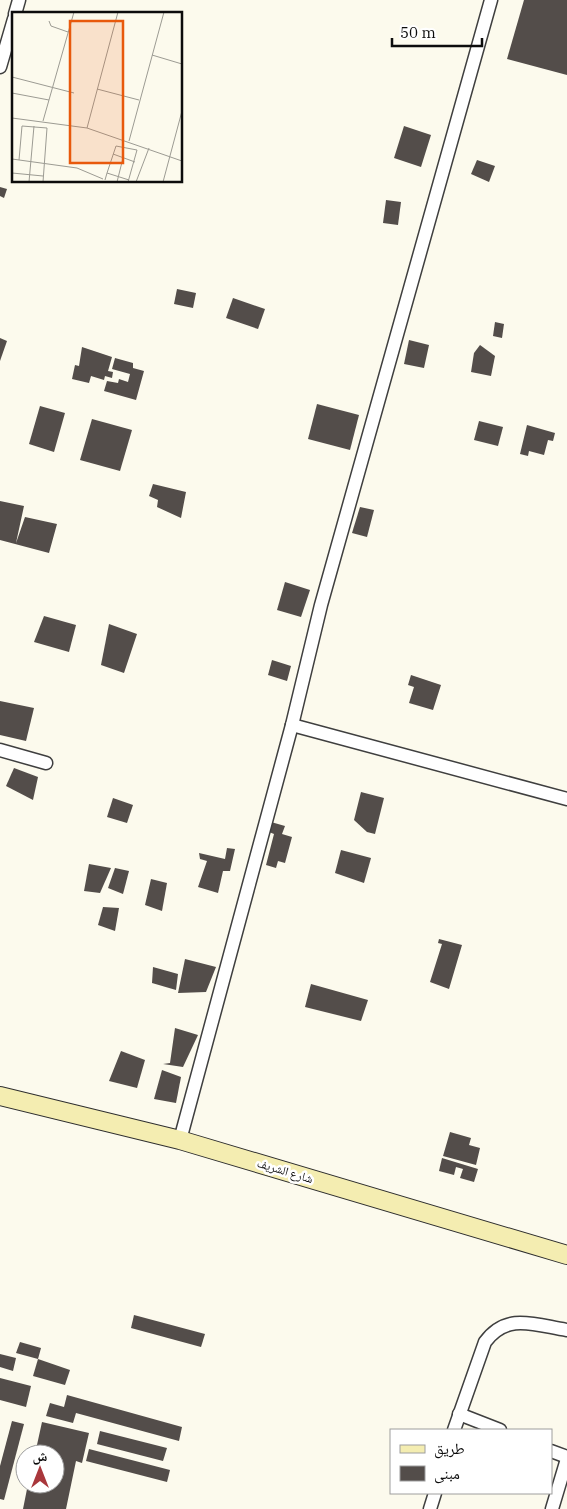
<svg xmlns="http://www.w3.org/2000/svg" width="567" height="1509" font-family="'IBM Plex Serif','Noto Naskh Arabic',serif">
	<rect width="100%" height="100%" fill="#fcfaed"/>
	<!-- building -->
	<g fill="#534d4a">
		<polygon points="524,0 567,0 567,75 507,59"/>
		<polygon points="404,126 431,135 421,167 394,158"/>
		<polygon points="477,160 495,166 489,182 471,174"/>
		<polygon points="0,187 7,189 4,198 0,196"/>
		<polygon points="386,200 401,202 398,225 383,223"/>
		<polygon points="177,289 196,293 193,308 174,304"/>
		<polygon points="233,298 265,309 258,329 226,318"/>
		<polygon points="495,322 504,324 502,338 493,336"/>
		<polygon points="0,338 7,341 0,361"/>
		<polygon points="409,340 429,345 424,368 404,364"/>
		<polygon points="480,345 495,356 491,376 471,372 474,353"/>
		<polygon points="82,347 112,357 108,371 113,372 112,378 105,376 104,380 91,376 89,383 72,379 75,365 79,366"/>
		<polygon points="115,358 133,363 133,368 144,371 136,400 104,391 107,381 118,383 119,379 128,382 130,374 112,369"/>
		<polygon points="317,404 359,415 350,450 308,439"/>
		<polygon points="40,406 65,413 54,452 29,444"/>
		<polygon points="92,419 132,430 120,471 80,460"/>
		<polygon points="479,421 503,427 498,446 474,440"/>
		<polygon points="527,425 555,433 553,441 548,440 544,455 529,451 528,456 520,454"/>
		<polygon points="153,484 186,492 181,518 157,507 158,500 149,496"/>
		<polygon points="0,501 24,506 16,543 25,517 57,524 49,553 0,540"/>
		<polygon points="360,507 374,510 367,537 352,533"/>
		<polygon points="285,582 310,590 301,617 277,610"/>
		<polygon points="44,616 76,625 69,652 34,642"/>
		<polygon points="109,624 137,634 124,673 101,665"/>
		<polygon points="272,660 291,666 287,681 268,675"/>
		<polygon points="411,675 441,685 433,710 409,703 414,687 408,685"/>
		<polygon points="0,701 34,708 26,741 0,735"/>
		<polygon points="14,768 38,777 33,800 6,786"/>
		<polygon points="361,792 384,798 375,834 367,832 354,820"/>
		<polygon points="113,798 133,805 127,823 107,817"/>
		<polygon points="271,822 285,826 282,834 292,837 285,863 278,861 276,868 266,865 274,834 269,832"/>
		<polygon points="227,848 235,849 230,871 223,871 218,893 198,887 207,861 200,859 199,853 225,859"/>
		<polygon points="341,850 371,858 364,883 335,873"/>
		<polygon points="89,864 111,868 100,893 84,891"/>
		<polygon points="115,868 129,871 123,894 108,888"/>
		<polygon points="151,879 167,883 162,911 145,905"/>
		<polygon points="103,907 119,908 115,931 98,925"/>
		<polygon points="439,939 462,945 449,989 430,982 442,944 438,943"/>
		<polygon points="185,959 216,967 206,992 178,993"/>
		<polygon points="153,967 178,974 176,990 152,983"/>
		<polygon points="311,984 368,1000 361,1021 305,1007"/>
		<polygon points="175,1028 198,1035 183,1067 163,1064 170,1063"/>
		<polygon points="121,1051 145,1060 137,1088 109,1081"/>
		<polygon points="162,1070 181,1077 176,1103 154,1099"/>
		<polygon points="450,1132 471,1138 469,1145 480,1148 476,1165 443,1156"/>
		<polygon points="442,1158 478,1169 474,1182 460,1178 463,1169 456,1167 454,1175 439,1171"/>
		<polygon points="134,1315 205,1334 201,1347 131,1328"/>
		<polygon points="20,1342 41,1348 38,1359 16,1353"/>
		<polygon points="0,1354 16,1358 13,1371 0,1367"/>
		<polygon points="38,1359 70,1370 65,1385 33,1376"/>
		<polygon points="0,1378 31,1386 26,1407 0,1400"/>
		<polygon points="67,1395 182,1427 179,1441 76,1413 73,1423 46,1416 50,1403 64,1407"/>
		<polygon points="12,1421 24,1424 4,1500 0,1499 0,1466"/>
		<polygon points="42,1422 89,1433 82,1463 76,1461 66,1509 23,1509 28,1484 55,1484 55,1454 35,1454"/>
		<polygon points="100,1431 167,1448 163,1461 97,1444"/>
		<polygon points="89,1449 170,1470 167,1482 86,1461"/>
	</g>
	<g fill="none" stroke-linecap="round" stroke-linejoin="round">
		<defs>
			<g id="minor">
				<polyline points="15,14 19,0"/>
				<polyline points="0,67 14,19"/>
				<polyline points="292,725 567,799"/>
				<polyline points="0,750 46,763"/>
				<polyline points="180,1140 292,725 321,605 491,0"/>
				<polyline points="459,1414 500,1430"/>
				<path d="M454 1430 485 1342C507 1312 535 1325 567 1330"/>
				<polyline points="551,1451 567,1457"/>
				<polyline points="430,1509 435,1493"/>
				<polyline points="552,1509 567,1459"/>
			</g>
			<polyline id="secondary" points="0,1096 180,1140 567,1255"/>
		</defs>
		<!-- minor casing -->
		<use href="#minor" stroke="#3f3f3f" stroke-width="15"/>
		<!-- secondary casing -->
		<use href="#secondary" stroke="#2e2e2e" stroke-width="20"/>
		<!-- minor -->
		<use href="#minor" stroke="#fff" stroke-width="12"/>
		<!-- secondary -->
		<use href="#secondary" stroke="#f4edb1" stroke-width="18"/>
	</g>
	<g text-anchor="middle" stroke-width="5" stroke-linejoin="round" paint-order="stroke">
		<!-- street labels -->
		<g font-size="12" fill="#0c0c0c" stroke="#fff">
			<text transform="translate(285 1171) rotate(17)" y="4">شارع الشريف</text>
		</g>
	</g>
	<!-- overview -->
	<g transform="translate(12 12)">
		<rect width="170" height="170" fill="#fcfaed"/>
		<path fill="none" stroke="#9c9b93" stroke-width="1" d="M37 9 39 14 56 20M140 43 170 52M0 65 62 81M85 77 127 88M0 81 37 88M0 106 75 116 170 149M31 109 62 0M75 116 106 0M117 129 152 0M101 142 123 150M0 147 65 156 91 167M7 148 10 114 35 116 31 170M0 161 31 164M95 161 104 134 125 138 116 170M93 168 95 161 117 168M17 170 22 114M105 170 111 146M124 170 137 136M151 170 170 99"/>
		<path fill="#e8590c" fill-opacity="0.15" stroke="#e8590c" stroke-width="2.5" d="M58 9H111V151H58Z"/>
		<rect width="170" height="170" fill="none" stroke="#0c0c0c" stroke-width="2.5"/>
	</g>
	<!-- legend -->
	<rect x="390" y="1429" width="162" height="65" fill="#ffffff" stroke="#9e9e9e"/>
	<rect x="400" y="1445" width="25" height="8" fill="#f4edb1" stroke="#9e9e9e"/>
	<text x="434" y="1454" font-size="15" fill="#0c0c0c">طريق</text>
	<rect x="400" y="1466" width="25" height="15" fill="#534d4a" stroke="#9e9e9e"/>
	<text x="434" y="1479" font-size="15" fill="#0c0c0c">مبنى</text>
	<!-- north arrow -->
	<g transform="translate(40 1469)"><circle r="24" fill="#ffffff" stroke="#9e9e9e"/>
	<path d="M0-4L9 19L0 12L-9 19Z" fill="#a9373c"/>
	<text y="-8" font-size="14" font-weight="bold" text-anchor="middle" fill="#0c0c0c">ش</text>
	</g>
	<!-- scale -->
	<path d="M392 38v8h90v-8" fill="none" stroke="#0c0c0c" stroke-width="2.5"/>
	<text x="400" y="38" font-size="15" fill="#0c0c0c" stroke="#ffffff" stroke-width="4" paint-order="stroke">50 m</text>
</svg>
